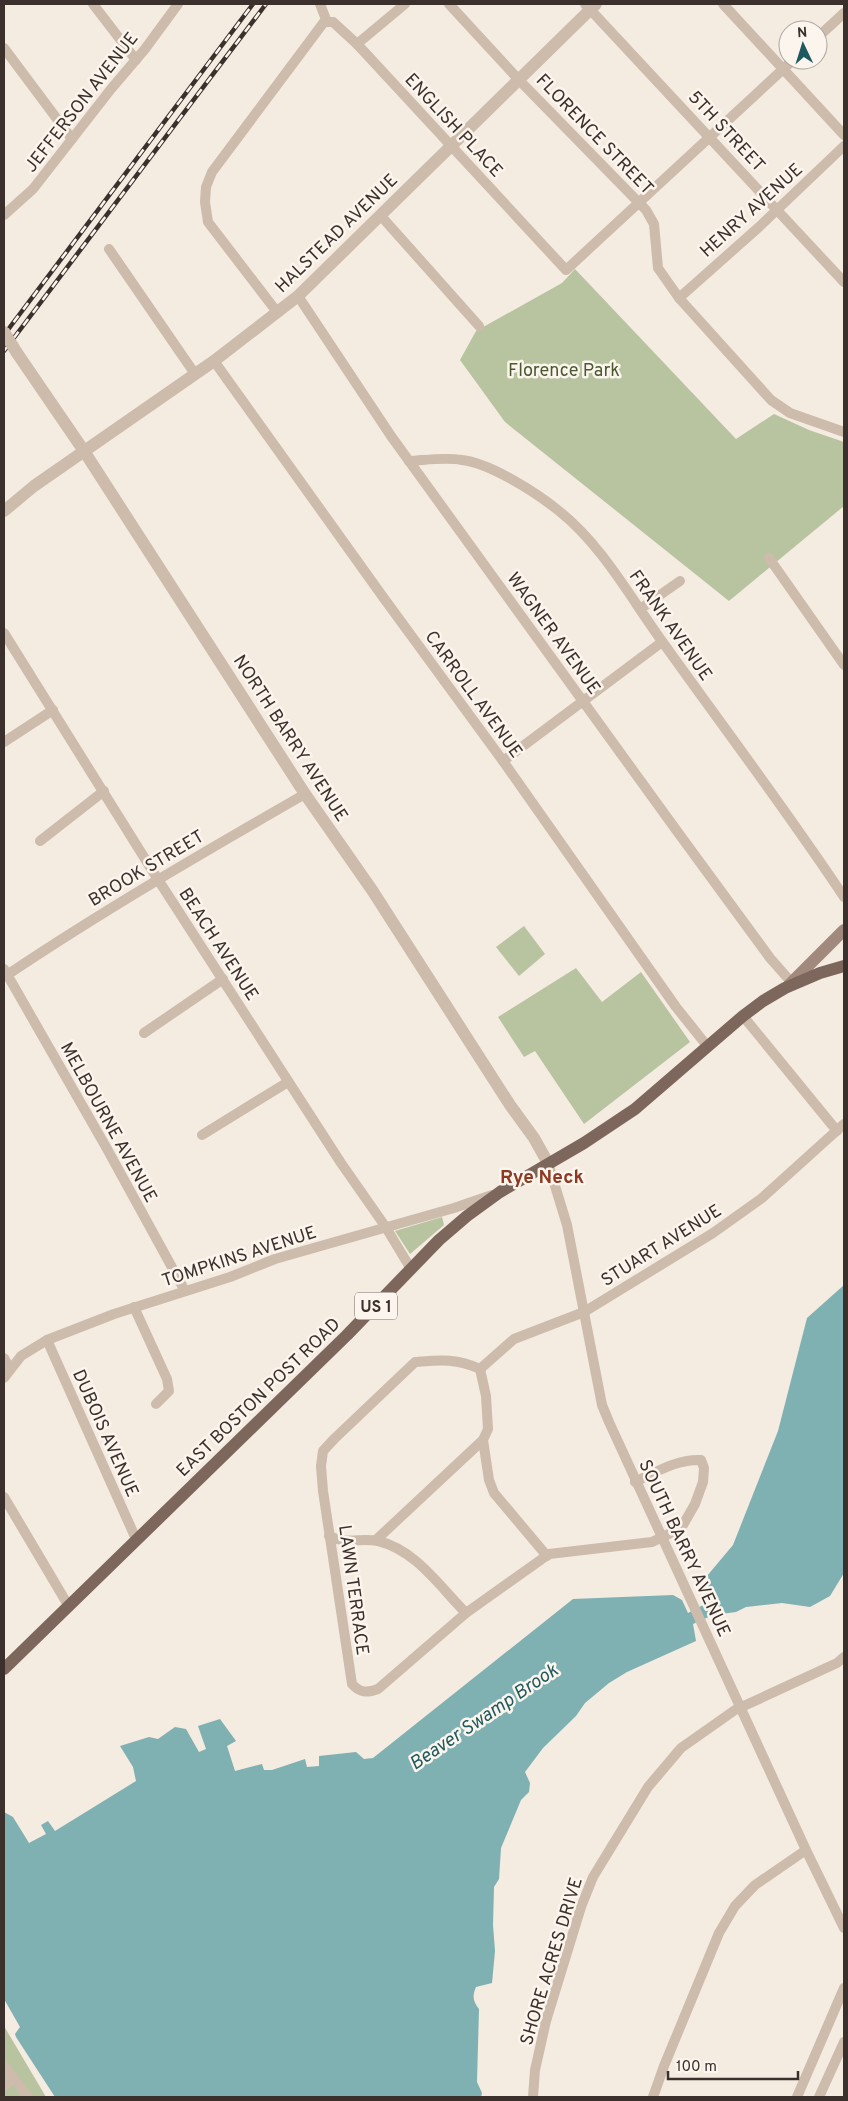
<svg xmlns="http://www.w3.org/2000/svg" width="848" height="2101" font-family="Overpass,sans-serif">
	<rect width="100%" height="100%" fill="#f4ebe1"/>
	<!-- green -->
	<g fill="#b8c4a0">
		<polygon points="575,269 736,439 774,414 809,430 844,442 844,506 729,601 505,422 460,360 476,331 562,283"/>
		<polygon points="524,926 545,954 519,976 496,947"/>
		<polygon points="576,968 602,1002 641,972 690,1042 584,1124 535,1051 524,1057 498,1017"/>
		<polygon points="442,1217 444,1225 410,1254 395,1231"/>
		<polygon points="4,2026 46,2097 4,2097"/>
	</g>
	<!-- water -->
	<path fill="#7fb0b2" d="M844 1285V1573L830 1596 810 1607 782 1603 746 1607 736 1612 713 1615 693 1624 696 1641 627 1672 609 1683 585 1703 576 1716 543 1748 525 1772 530 1783 529 1792 521 1800 501 1848 499 1879 494 1887 493 1925 495 1951 492 1983 476 1987C472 1997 473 2001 479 2009L477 2082 482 2093 481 2097H55L16 2037 15 2034 20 2027 4 1999V1812L13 1817 29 1843 46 1834 41 1825 48 1821 55 1831 136 1781 133 1767 120 1746 149 1737 158 1739 175 1727 186 1729 199 1752 206 1749 198 1726 220 1719 236 1741 227 1746 235 1771 262 1764 264 1770H272L305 1759 307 1767 319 1766V1756L356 1752 364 1759 373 1758 573 1599 673 1595 682 1600 688 1613 707 1603V1576L733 1545 778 1431 807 1318Z"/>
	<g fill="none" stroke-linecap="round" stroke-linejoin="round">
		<!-- minor -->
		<g stroke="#cdbbac" stroke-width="10">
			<polyline points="93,4 136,60"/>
			<polyline points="320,4 327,22"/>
			<polyline points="449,4 519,80 646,210 654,224 658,268 679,298 771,400 790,413 844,432"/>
			<polyline points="585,4 844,282"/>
			<polyline points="723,4 844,135"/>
			<polyline points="327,22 333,22 357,44 566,270 793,60"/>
			<polyline points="818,37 844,13"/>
			<polyline points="357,44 405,4"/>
			<polyline points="4,48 72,139"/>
			<polyline points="4,215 33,189 111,89 145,49 178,4"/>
			<polyline points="381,216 479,326"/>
			<polyline points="109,249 195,374"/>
			<polyline points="298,296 391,436 674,827 770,958 792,983"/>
			<polyline points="679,298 759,227 844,146"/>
			<polyline points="277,312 208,222 205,202 206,187 212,172 324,22 327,22"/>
			<polyline points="214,361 383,597 503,761 676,1007 708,1047"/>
			<path d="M409 461C427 460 445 457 462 460 490 463 537 493 559 511 603 546 631 599 664 644 724 728 787 811 844 897"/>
			<polyline points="769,558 844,665"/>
			<polyline points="640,609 680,581"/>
			<polyline points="4,633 157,878 341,1163 385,1226 411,1269"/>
			<polyline points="4,742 53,710"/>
			<polyline points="503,761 662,642"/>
			<polyline points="40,841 104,791"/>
			<polyline points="4,969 106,1147 185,1291"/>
			<path d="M7 975C104 910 204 852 305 794"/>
			<polyline points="743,1016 837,1131"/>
			<polyline points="144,1033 223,979"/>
			<polyline points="202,1135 288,1082"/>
			<polyline points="548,1163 567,1225 602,1405 609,1422 806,1850 844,1928"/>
			<polyline points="134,1307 167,1379 169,1391 156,1404"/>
			<polyline points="47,1340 136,1539"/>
			<polyline points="4,1358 10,1369"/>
			<path d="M480 1369C456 1358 440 1360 415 1362L335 1438 323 1451 321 1466 323 1491 352 1684C360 1693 367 1693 378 1689L466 1613 549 1554 652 1542 675 1531 683 1525 695 1504 703 1482 704 1468 701 1460C677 1459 656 1472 635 1482"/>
			<polyline points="480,1369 514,1339 584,1312 713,1233 762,1198 844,1124"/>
			<polyline points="480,1369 486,1396 488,1429 483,1440 489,1480 494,1493 547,1556"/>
			<polyline points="4,1378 21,1356 47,1340 114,1314 230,1277 275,1259 454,1208 492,1195"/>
			<polyline points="4,1497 68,1605"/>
			<path d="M329 1536C348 1545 360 1537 378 1541 416 1550 440 1587 466 1613"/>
			<polyline points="376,1540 483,1440"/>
			<polyline points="4,2065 28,2097"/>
			<polyline points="4,2086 14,2078"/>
			<polyline points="533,2097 535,2070 546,2021 581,1907 593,1877 648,1787 681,1748 735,1710 837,1663 844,1657"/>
			<polyline points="653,2097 664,2066 719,1933 735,1906 755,1885 806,1850"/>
			<polyline points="797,2097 844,1988"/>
			<polyline points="819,2097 844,2042"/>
		</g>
		<!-- tertiary -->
		<g stroke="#cdbbac" stroke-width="12">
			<polyline points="17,353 84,451 305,794 372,890 510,1105 534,1138 548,1163"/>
			<polyline points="4,511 34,486 214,361 298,296 596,4"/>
		</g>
		<!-- secondary -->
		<polyline stroke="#a18a7d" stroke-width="12" points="789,985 844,930"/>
		<!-- primary -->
		<polyline stroke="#7d675c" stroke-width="12" points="4,1669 347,1335 439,1240 467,1216 500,1192 584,1143 635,1109 743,1016 763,1001 785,988 820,973 844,966"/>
		<defs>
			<g id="rail">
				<polyline points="4,335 253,4"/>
				<polyline points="4,351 266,4"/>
			</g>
		</defs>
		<!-- rail casing -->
		<use href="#rail" stroke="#3b302b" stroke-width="4.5"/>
		<!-- rail -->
		<use href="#rail" stroke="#fbf5ee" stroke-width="2.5" stroke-dasharray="8" stroke-linecap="butt"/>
		<!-- tertiary-bridge -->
		<polyline stroke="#cdbbac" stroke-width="12" points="4,332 17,353"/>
	</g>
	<g text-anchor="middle" stroke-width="5" stroke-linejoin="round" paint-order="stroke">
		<!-- shield labels -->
		<rect fill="#fbf5ee" stroke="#756b66" stroke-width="1" x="355" y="1292.5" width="42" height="27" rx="4"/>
		<g font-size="16" font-weight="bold" fill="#3b302b">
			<text x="376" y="1312">US 1</text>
		</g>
		<!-- street labels -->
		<g font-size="18" fill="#3b302b" stroke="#fbf5ee">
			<text transform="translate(81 102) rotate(-52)" y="6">JEFFERSON AVENUE</text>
			<text transform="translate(454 125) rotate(47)" y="6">ENGLISH PLACE</text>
			<text transform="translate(727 131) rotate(47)" y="6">5TH STREET</text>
			<text transform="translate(595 134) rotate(46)" y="6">FLORENCE STREET</text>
			<text transform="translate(751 210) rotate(-42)" y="6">HENRY AVENUE</text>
			<text transform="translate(336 233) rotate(-44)" y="6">HALSTEAD AVENUE</text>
			<text transform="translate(671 625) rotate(55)" y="6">FRANK AVENUE</text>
			<text transform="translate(554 633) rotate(54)" y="6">WAGNER AVENUE</text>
			<text transform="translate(474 694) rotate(54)" y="6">CARROLL AVENUE</text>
			<text transform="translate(291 738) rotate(57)" y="6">NORTH BARRY AVENUE</text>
			<text transform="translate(146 868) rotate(-31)" y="6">BROOK STREET</text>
			<text transform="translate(219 944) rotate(57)" y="6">BEACH AVENUE</text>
			<text transform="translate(109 1122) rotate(61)" y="6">MELBOURNE AVENUE</text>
			<text transform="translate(661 1245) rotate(-32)" y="6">STUART AVENUE</text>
			<text transform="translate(239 1256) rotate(-18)" y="6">TOMPKINS AVENUE</text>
			<text transform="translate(258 1397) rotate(-44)" y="6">EAST BOSTON POST ROAD</text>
			<text transform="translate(106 1433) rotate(66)" y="6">DUBOIS AVENUE</text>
			<text transform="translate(685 1548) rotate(65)" y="6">SOUTH BARRY AVENUE</text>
			<text transform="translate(354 1590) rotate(82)" y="6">LAWN TERRACE</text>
			<text transform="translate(551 1961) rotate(-73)" y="6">SHORE ACRES DRIVE</text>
		</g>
		<!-- park labels -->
		<g font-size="18" fill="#4a5a2e" stroke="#fbf5ee">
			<text x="564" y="376">Florence Park</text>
		</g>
		<!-- neighbourhood labels -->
		<g font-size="19" font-weight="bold" fill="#8c3b22" stroke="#fbf5ee">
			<text x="542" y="1183">Rye Neck</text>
		</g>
		<!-- water labels -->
		<g font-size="19" font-style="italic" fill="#1f5a5e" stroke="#fbf5ee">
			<text transform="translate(483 1716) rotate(-34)" y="7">Beaver Swamp Brook</text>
		</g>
	</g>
	<!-- border -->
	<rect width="848" height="2101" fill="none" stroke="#3b302b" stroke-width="10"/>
	<!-- north arrow -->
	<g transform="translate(803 45) rotate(356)"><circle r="24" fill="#fbf5ee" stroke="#aea6a0"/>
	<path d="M0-4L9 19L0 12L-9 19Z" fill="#1f5a5e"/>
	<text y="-8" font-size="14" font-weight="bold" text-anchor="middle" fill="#3b302b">N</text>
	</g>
	<!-- scale -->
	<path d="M668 2071v8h130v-8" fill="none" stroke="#3b302b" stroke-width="2.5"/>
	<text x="676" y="2071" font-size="15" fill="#3b302b" stroke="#fbf5ee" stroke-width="4" paint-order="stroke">100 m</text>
</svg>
